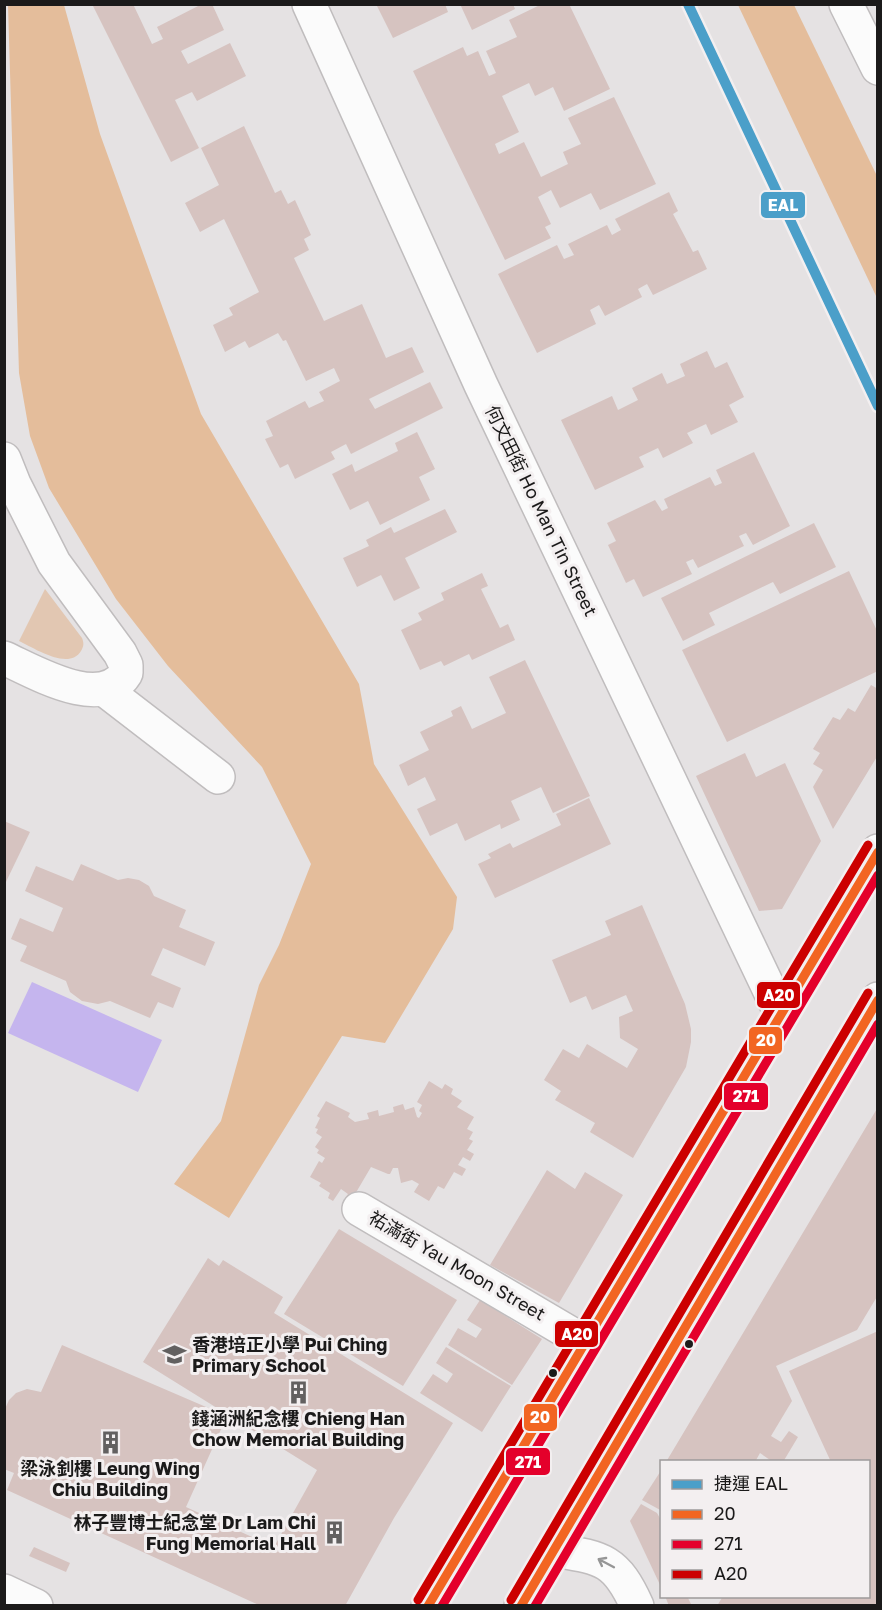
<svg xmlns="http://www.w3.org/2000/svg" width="882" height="1610" font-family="'Golos Text','Noto Sans TC',sans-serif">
	<rect width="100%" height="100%" fill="#e5e2e3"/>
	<!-- green -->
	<path fill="#e2c7b2" d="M45 589 82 638C84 643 84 646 81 651 69 671 34 648 19 641Z"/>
	<!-- forest -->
	<g fill="#e4bd9b">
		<polygon points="8,5 64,5 100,134 201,414 359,684 374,764 457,897 453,929 385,1043 342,1036 229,1218 174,1184 221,1121 259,985 279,945 311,864 262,767 168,666 116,599 49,488 30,436 19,373"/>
		<polygon points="738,5 794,5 877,176 877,298"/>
	</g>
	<!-- water -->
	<polygon fill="#c5b5ee" points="32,982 162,1040 138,1092 8,1033"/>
	<!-- building -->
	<g fill="#d6c3c0">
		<polygon points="92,4 133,4 152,44 163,39 157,27 202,4 212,4 224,30 181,51 188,64 230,43 246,76 197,101 192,92 175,100 199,148 171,162"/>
		<polygon points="376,4 445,4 448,12 393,38"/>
		<polygon points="460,4 513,4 515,9 472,30"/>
		<polygon points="542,4 569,4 610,89 564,111 553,87 535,96 529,83 502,96 519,132 495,144 499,154 524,142 541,177 568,164 563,152 581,144 568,118 614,97 656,184 600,210 591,193 560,208 551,190 538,197 551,224 545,227 551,238 505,260 413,71 463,47 467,56 478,51 489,76 496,73 486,51 517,37 509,20"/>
		<polygon points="244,126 275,193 281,190 288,204 295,200 311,235 304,239 309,250 294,258 324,321 362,304 386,358 412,347 424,372 369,399 375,409 430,382 443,408 351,454 346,444 331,452 335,459 295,479 288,464 280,468 272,453 265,439 273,436 266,421 305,401 309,408 324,401 319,392 340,381 334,368 306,381 286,340 283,341 278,333 249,348 245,341 225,352 213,325 233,315 229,308 259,292 224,219 200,232 185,203 219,185 201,148"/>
		<polygon points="669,192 678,211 673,214 693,252 698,250 707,269 653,295 647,284 638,289 642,297 605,316 599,305 590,310 596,324 537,353 498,274 557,245 564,259 574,255 568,244 607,225 612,235 621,230 615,219"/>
		<polygon points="707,351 715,368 727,362 744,397 729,405 738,422 711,435 706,424 687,433 693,443 663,458 658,448 639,457 644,467 595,490 561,420 612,396 618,410 638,400 632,388 662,373 667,384 685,376 680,364"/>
		<polygon points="417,432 435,469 419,477 430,500 380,525 368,501 350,510 332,474 352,464 355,472 398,451 395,443"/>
		<polygon points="754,452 790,526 753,545 746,533 739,536 744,546 698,568 693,559 686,562 692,574 643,597 634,579 626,583 608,545 616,541 607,523 655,500 662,511 668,508 664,499 710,477 715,486 722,483 716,470"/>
		<polygon points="445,509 457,532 405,558 420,588 394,601 381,575 357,587 343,558 369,546 366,540 391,527 394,533"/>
		<polygon points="814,523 836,567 780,594 773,582 709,613 715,625 683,641 661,598"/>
		<polygon points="849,571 878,633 878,671 727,742 682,650"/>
		<polygon points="482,573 488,586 481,589 500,628 508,624 515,640 472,660 469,654 444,666 441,661 420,670 401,630 422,620 418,613 444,600 441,593"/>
		<polygon points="525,660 590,796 553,813 541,787 511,801 520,820 501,829 500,824 465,841 457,823 430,836 417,809 436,800 425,777 408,786 399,765 429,750 420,732 453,716 451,711 461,706 472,729 506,713 489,677"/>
		<polygon points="871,685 878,689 878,755 833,829 813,787 823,770 813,764 820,753 813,749 833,717 840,720 848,708 855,712"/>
		<polygon points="745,753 756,777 785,763 821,841 782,909 759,911 696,776"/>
		<polygon points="589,798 611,844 495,898 478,864 491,858 488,854 510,843 513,848 561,825 556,814"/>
		<polygon points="4,821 30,832 4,886"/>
		<polygon points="81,864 118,880 128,878 139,880 149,886 154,896 186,910 179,927 215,942 205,966 163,948 151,975 181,988 173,1008 158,1002 150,1018 110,1001 98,1004 82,1001 70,992 66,981 20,961 27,946 11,939 20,918 53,932 63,908 25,891 36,866 73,881"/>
		<polygon points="642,905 685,1004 691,1029 691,1042 686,1067 633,1158 590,1132 595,1123 555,1100 561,1091 544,1080 563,1049 579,1058 587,1044 627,1068 638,1049 620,1038 619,1017 633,1011 626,995 592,1010 586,996 570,1003 552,960 611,935 605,921"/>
		<polygon points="429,1081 442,1089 445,1084 453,1089 451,1094 462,1101 457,1107 474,1117 467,1129 473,1132 469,1139 473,1141 467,1150 474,1154 470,1161 463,1157 458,1165 466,1169 462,1176 454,1172 444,1189 438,1186 429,1201 414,1192 419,1184 412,1180 401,1183 398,1168 393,1168 390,1174 388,1174 371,1167 351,1201 345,1198 348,1194 341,1189 333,1201 328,1198 330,1193 319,1186 321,1183 310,1177 319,1161 322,1163 325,1158 317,1153 319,1150 315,1147 322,1137 316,1133 318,1129 315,1128 320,1118 317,1116 326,1101 350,1113 348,1117 355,1122 369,1119 367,1113 378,1110 379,1116 394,1112 393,1107 403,1104 405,1110 414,1107 417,1117 419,1118 422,1113 419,1111 422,1105 417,1102"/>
		<polygon points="878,1107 878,1295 857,1330 776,1366 792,1401 771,1436 781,1442 789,1431 798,1437 783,1462 769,1462 770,1460 760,1453 755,1462 666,1462"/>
		<polygon points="547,1170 575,1189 585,1172 623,1195 559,1303 490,1265"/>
		<polygon points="339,1229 457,1300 403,1386 284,1314"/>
		<polygon points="208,1258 219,1266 223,1260 283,1297 274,1313 453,1423 394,1518 345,1606 261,1606 7,1490 14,1473 4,1469 4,1411 9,1400 16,1393 27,1389 41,1392 62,1345 227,1416 186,1507 274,1547 317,1470 143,1362"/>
		<polygon points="480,1300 542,1339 512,1385 448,1345 458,1328 476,1338 482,1329 467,1320"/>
		<polygon points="878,1331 878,1606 717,1606 723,1596 868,1596 868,1462 831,1462 789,1371"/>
		<polygon points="446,1347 511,1386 482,1432 420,1393 433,1374 447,1383 453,1374 436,1363"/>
		<polygon points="662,1469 662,1511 642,1500"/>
		<polygon points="641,1504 657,1513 662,1522 662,1589 630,1521"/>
		<polygon points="34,1547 70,1563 66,1572 29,1556"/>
		<polygon points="665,1596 687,1596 692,1606 669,1606"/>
	</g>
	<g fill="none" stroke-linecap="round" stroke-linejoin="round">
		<defs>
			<g id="minor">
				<polyline points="309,4 481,385 781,1014"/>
				<path d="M4 459 14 484 54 563 120 653 126 665V673C102 712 35 672 4 658"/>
				<polyline points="105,690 218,777"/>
				<polyline points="359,1209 585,1342"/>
				<path d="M554 1550C602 1558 616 1559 637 1606"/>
			</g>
			<g id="major">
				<polyline points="846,4 878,68"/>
				<polyline points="4,1591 36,1606"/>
				<polyline points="428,1606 878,851"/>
				<polyline points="521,1606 878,999"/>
			</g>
		</defs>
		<!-- minor casing -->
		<use href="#minor" stroke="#c0bdbe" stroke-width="36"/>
		<!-- major casing -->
		<use href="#major" stroke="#c0bdbe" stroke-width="36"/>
		<!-- minor -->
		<use href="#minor" stroke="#fbfbfb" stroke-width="33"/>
		<!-- major -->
		<use href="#major" stroke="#fbfbfb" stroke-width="33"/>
		<defs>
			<g id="bus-1">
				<polyline points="428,1606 878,852"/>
				<polyline points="521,1606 878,1000"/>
			</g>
			<g id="bus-2">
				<polyline points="442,1606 878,875"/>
				<polyline points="535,1606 878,1024"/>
			</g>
			<g id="bus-3">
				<polyline points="418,1600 868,845"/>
				<polyline points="511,1600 868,993"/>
			</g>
		</defs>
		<!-- bus-1 casing -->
		<use href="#bus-1" stroke="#f3eff0" stroke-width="14"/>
		<!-- bus-2 casing -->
		<use href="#bus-2" stroke="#f3eff0" stroke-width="14"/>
		<!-- bus-3 casing -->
		<use href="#bus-3" stroke="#f3eff0" stroke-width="14"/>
		<!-- bus-1 -->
		<use href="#bus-1" stroke="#f26522" stroke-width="9"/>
		<!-- bus-2 -->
		<use href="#bus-2" stroke="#e4002b" stroke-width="9"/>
		<!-- bus-3 -->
		<use href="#bus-3" stroke="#c00" stroke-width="9"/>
		<defs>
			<polyline id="metro-1" points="688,4 878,406"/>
		</defs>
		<!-- metro-1 casing -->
		<use href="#metro-1" stroke="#f3eff0" stroke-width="15"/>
		<!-- metro-1 -->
		<use href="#metro-1" stroke="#4b9fc9" stroke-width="10"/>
	</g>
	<!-- one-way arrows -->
	<defs><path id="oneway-shaft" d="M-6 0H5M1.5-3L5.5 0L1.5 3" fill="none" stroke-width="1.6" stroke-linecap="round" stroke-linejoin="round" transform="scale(1.5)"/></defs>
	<use stroke="#969696" href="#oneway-shaft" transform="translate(606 1563) rotate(-152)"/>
	<!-- icons -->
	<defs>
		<symbol id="school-bare" viewBox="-9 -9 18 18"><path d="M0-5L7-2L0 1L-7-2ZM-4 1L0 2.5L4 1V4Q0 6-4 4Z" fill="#626060" stroke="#f3eff0" stroke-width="2.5" paint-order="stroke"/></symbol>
		<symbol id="building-bare" viewBox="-9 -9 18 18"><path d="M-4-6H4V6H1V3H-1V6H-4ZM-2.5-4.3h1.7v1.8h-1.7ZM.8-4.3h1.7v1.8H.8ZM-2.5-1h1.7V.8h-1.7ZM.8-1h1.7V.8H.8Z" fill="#626060" stroke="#f3eff0" stroke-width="2.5" paint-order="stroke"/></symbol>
	</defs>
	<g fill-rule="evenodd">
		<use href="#school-bare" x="158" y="1338" width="33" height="33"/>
		<use href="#building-bare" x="282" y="1376" width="33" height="33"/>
		<use href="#building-bare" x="94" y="1426" width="33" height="33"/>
		<use href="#building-bare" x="318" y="1516" width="33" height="33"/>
	</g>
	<!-- markers -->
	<g fill="#1b1a1a" stroke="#f3eff0" stroke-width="2">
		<circle cx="689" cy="1344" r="5"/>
		<circle cx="553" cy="1373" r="5"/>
	</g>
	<g text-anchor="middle" stroke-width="6" stroke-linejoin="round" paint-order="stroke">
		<!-- street labels -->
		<g font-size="18" fill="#1b1a1a" stroke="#f3eff0">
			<text transform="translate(541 511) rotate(64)" y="6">何文田街 Ho Man Tin Street</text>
			<text transform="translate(457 1266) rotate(30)" y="6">祐滿街 Yau Moon Street</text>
		</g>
		<!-- poi labels -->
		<g font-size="18" font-weight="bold" fill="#1b1a1a" stroke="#f3eff0">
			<text x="192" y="1351" text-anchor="start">香港培正小學 Pui Ching<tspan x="192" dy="21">Primary School</tspan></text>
			<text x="298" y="1425">錢涵洲紀念樓 Chieng Han<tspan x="298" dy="21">Chow Memorial Building</tspan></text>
			<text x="110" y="1475">梁泳釗樓 Leung Wing<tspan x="110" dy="21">Chiu Building</tspan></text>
			<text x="316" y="1529" text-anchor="end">林子豐博士紀念堂 Dr Lam Chi<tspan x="316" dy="21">Fung Memorial Hall</tspan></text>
		</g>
	</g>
	<g stroke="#f3eff0" stroke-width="2">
		<rect x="760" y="191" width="46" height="28" rx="6" fill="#4b9fc9"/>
		<rect x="756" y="981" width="45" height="28" rx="6" fill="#c00"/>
		<rect x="748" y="1026" width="35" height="29" rx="6" fill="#f26522"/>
		<rect x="723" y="1082" width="46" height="29" rx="6" fill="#e4002b"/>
		<rect x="554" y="1320" width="45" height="28" rx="6" fill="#c00"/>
		<rect x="523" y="1403" width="35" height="29" rx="6" fill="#f26522"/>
		<rect x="505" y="1447" width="46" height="29" rx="6" fill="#e4002b"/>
	</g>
	<g font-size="16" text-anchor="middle" font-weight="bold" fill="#fff">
		<text x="783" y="211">EAL</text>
		<text x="779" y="1001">A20</text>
		<text x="766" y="1046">20</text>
		<text x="746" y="1102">271</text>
		<text x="577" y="1340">A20</text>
		<text x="540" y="1423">20</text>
		<text x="528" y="1468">271</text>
	</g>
	<!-- border -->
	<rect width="882" height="1610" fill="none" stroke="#1b1a1a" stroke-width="12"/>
	<!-- legend -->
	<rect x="660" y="1460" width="210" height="138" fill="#f3eff0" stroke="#9d9a9a" stroke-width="1.5"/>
	<rect x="672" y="1480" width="30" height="9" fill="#4b9fc9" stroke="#9d9a9a" stroke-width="1.5"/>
	<text x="714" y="1490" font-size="18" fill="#1b1a1a">捷運 EAL</text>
	<rect x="672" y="1510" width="30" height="9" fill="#f26522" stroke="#9d9a9a" stroke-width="1.5"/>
	<text x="714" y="1520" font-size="18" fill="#1b1a1a">20</text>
	<rect x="672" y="1540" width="30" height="9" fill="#e4002b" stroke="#9d9a9a" stroke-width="1.5"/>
	<text x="714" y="1550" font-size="18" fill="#1b1a1a">271</text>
	<rect x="672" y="1570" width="30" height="9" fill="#cc0000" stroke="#9d9a9a" stroke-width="1.5"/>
	<text x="714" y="1580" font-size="18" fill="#1b1a1a">A20</text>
</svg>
